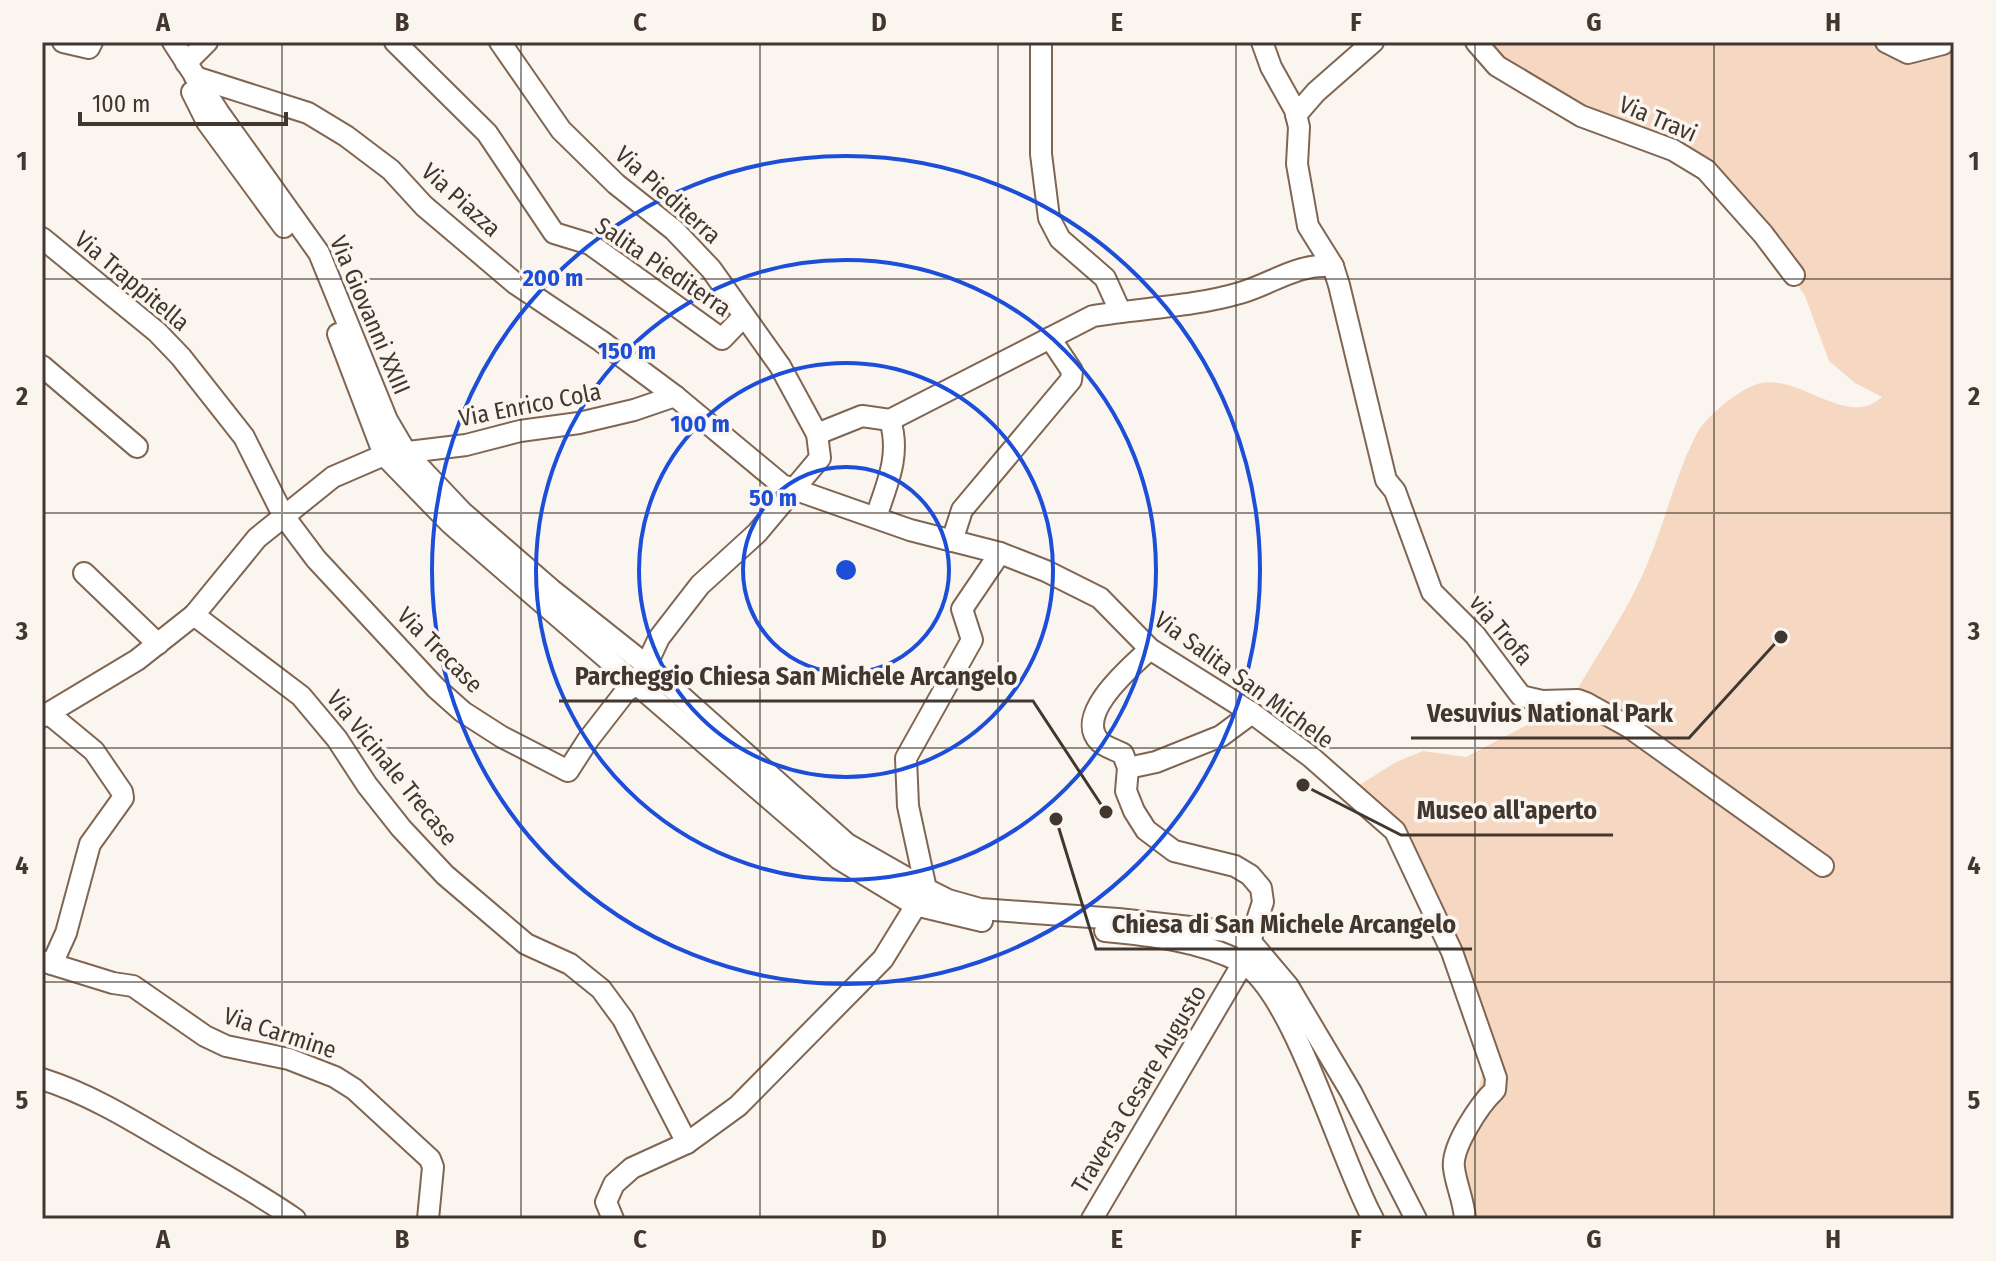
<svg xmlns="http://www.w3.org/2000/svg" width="1996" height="1261" font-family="'Fira Sans Condensed',sans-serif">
	<rect width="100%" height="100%" fill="#fbf5f0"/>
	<!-- green -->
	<path fill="#f6d8c2" d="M1464 42H1954V1219H1451L1456 1207 1444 1165 1479 1087 1486 1062 1442 939 1393 841 1339 798 1396 762 1423 751 1466 757 1529 724 1547 704 1574 695C1596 656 1623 618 1641 578 1663 532 1673 480 1696 435 1705 417 1741 387 1761 383 1802 375 1847 429 1882 397L1855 383 1829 361 1805 296 1768 239 1696 160 1599 127 1511 86Z"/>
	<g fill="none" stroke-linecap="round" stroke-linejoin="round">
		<defs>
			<g id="minor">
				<polyline points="63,42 89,48 92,42"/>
				<polyline points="173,42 219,113 319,253 387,420 407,454 462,512 553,591 645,664 847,844 926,889 948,900 980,909 1118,919 1226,931 1250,941 1288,986 1351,1092 1416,1219"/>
				<polyline points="395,42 487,133 554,233 590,244 722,339 744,316"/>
				<polyline points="1041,42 1041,154 1049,218 1060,239 1105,278 1120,311"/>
				<polyline points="1262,42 1271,67 1295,110 1299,127 1297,164 1308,226 1333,266 1339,285 1386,480 1395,491 1432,592 1475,635 1521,696 1542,701 1578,700 1586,703 1629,727 1823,866"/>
				<polyline points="1476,42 1497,66 1581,116 1673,150 1706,170 1763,234 1794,275"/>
				<polyline points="1886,42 1908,53 1943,44"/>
				<polyline points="186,63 207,42"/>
				<polyline points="195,77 308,113 346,136 391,170 424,206 516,284 601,341 675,396"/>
				<polyline points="192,92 207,122 284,227"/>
				<polyline points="1296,115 1316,92 1373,42"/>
				<polyline points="42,238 157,332 181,357 244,437 283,515 316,559 436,688 463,712 502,737 568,771 588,740 626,691 637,685 659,638 700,585 757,533 820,458 817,434 780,366 711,269 674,230 616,184 561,130 500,42"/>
				<polyline points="338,334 384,455 451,524 839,859 915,905 982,921"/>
				<polyline points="42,366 137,447"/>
				<path d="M817 434 862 416 890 420 1093 316C1142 308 1192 307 1240 293 1274 283 1297 263 1333 266"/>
				<path d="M876 517C887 484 901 455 890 420"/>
				<polyline points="952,541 962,510 1071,380 1072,371 1050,338"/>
				<polyline points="84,573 158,644"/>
				<polyline points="194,615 301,696 337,739 367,785 401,828 445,875 526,944 570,964 601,989 623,1019 687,1143"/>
				<polyline points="48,713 94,751 122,792 123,798 90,844 66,933 52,964"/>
				<path d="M42 717 137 660 194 615 257 538 333 477 384 455 466 445 520 431 579 423 634 410 675 396 782 485 910 530 1000 553 1046 571 1100 598 1150 649 1252 713 1311 757 1395 831 1452 952 1496 1078 1495 1090C1480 1104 1451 1147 1454 1168 1456 1185 1464 1201 1465 1219"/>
				<polyline points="1128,768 1156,762 1221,736 1252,713"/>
				<path d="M1105 931C1150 935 1201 941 1241 962 1294 991 1340 1160 1373 1219"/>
				<polyline points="42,961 113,983 133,986 205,1036 226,1046 289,1059 335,1077 354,1089 430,1159 433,1167 428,1219"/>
				<path d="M42 1079C93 1095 138 1124 184 1151 222 1174 259 1194 295 1219"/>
				<polyline points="613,1219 606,1202 614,1184 632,1168 687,1143 738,1106 883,959 926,889 908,806 906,758 972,640 962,609 1000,553"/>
				<path d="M1092 1219 1243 963 1263 902 1261 888 1250 875 1235 866 1174 851 1146 830 1134 811 1126 791 1128 768 1123 754C1116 750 1105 747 1100 742 1072 715 1133 665 1150 649"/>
			</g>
		</defs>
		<!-- minor casing -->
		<use href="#minor" stroke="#806652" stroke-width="24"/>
		<!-- minor -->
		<use href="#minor" stroke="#fff" stroke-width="20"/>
	</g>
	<!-- grid -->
	<path fill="none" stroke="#42372e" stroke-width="2" stroke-opacity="0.55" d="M282 42V1219M521 42V1219M760 42V1219M998 42V1219M1236 42V1219M1475 42V1219M1714 42V1219M42 279H1954M42 513H1954M42 748H1954M42 982H1954"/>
	<!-- distance rings -->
	<g fill="none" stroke="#1d4ed8" stroke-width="4">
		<circle cx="846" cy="570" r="103"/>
		<circle cx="846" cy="570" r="207"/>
		<circle cx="846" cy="570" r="310"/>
		<circle cx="846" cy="570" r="414"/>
	</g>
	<g text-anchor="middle" stroke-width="7" stroke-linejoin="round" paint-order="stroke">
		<!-- street labels -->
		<g font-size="24" fill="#42372e" stroke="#fbf5f0">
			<text transform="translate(1658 119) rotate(23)" y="8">Via Travi</text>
			<text transform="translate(668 195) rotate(42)" y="8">Via Piediterra</text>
			<text transform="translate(461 200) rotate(42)" y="8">Via Piazza</text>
			<text transform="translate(663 267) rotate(34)" y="8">Salita Piediterra</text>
			<text transform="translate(132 281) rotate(40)" y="8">Via Trappitella</text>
			<text transform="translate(370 315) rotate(67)" y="8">Via Giovanni XXIII</text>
			<text transform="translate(530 405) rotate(-11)" y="8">Via Enrico Cola</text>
			<text transform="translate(1501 630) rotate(50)" y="8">via Trofa</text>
			<text transform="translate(440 650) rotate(45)" y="8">Via Trecase</text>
			<text transform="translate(1244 680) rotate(36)" y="8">Via Salita San Michele</text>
			<text transform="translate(392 768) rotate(51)" y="8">Via Vicinale Trecase</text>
			<text transform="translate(280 1033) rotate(18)" y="8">Via Carmine</text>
			<text transform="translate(1139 1089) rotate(-59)" y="8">Traversa Cesare Augusto</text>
		</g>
	</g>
	<circle cx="846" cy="570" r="12" fill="#1d4ed8" stroke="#fbf5f0" stroke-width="4"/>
	<g font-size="24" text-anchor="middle" font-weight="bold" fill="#1d4ed8" stroke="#fbf5f0" stroke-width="7" stroke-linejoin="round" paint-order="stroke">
		<text x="553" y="286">200 m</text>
		<text x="627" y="359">150 m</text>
		<text x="700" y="432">100 m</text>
		<text x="773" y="506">50 m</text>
	</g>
	<!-- callouts -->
	<path fill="none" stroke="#42372e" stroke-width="3" d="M1106 812L1033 701H559M1781 637L1689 738H1411M1303 785L1401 835H1613M1056 819L1096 949H1472"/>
	<g fill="#42372e" stroke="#fbf5f0" stroke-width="3">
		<circle cx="1106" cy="812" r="8"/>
		<circle cx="1781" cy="637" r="8"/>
		<circle cx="1303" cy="785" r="8"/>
		<circle cx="1056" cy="819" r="8"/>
	</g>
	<g font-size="26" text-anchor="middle" font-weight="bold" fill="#42372e" stroke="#fbf5f0" stroke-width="7" stroke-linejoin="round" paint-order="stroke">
		<text x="796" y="685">Parcheggio Chiesa San Michele Arcangelo</text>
		<text x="1550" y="722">Vesuvius National Park</text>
		<text x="1507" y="819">Museo all'aperto</text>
		<text x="1284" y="933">Chiesa di San Michele Arcangelo</text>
	</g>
	<!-- border -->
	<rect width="1996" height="1261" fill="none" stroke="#fbf5f0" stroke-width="88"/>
	<!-- scale -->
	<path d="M80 112v12h206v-12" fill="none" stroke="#42372e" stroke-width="4"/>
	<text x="92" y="112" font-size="24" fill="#42372e" stroke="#fbf5f0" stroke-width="6" paint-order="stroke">100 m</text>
	<rect x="44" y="44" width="1908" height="1173" fill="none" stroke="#42372e" stroke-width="3"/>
	<g font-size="26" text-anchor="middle" font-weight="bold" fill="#42372e">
		<text x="163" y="31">A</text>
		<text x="402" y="31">B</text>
		<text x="640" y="31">C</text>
		<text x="879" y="31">D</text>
		<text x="1117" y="31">E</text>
		<text x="1356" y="31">F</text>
		<text x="1594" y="31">G</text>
		<text x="1833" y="31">H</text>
		<text x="22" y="170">1</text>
		<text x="1974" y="170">1</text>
		<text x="22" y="405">2</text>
		<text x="1974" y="405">2</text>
		<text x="22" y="640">3</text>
		<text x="1974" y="640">3</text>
		<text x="22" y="874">4</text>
		<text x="1974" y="874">4</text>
		<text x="22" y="1109">5</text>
		<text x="1974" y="1109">5</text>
		<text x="163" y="1248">A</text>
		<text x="402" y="1248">B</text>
		<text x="640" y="1248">C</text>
		<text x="879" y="1248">D</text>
		<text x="1117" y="1248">E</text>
		<text x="1356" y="1248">F</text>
		<text x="1594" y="1248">G</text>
		<text x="1833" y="1248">H</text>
	</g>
</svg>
